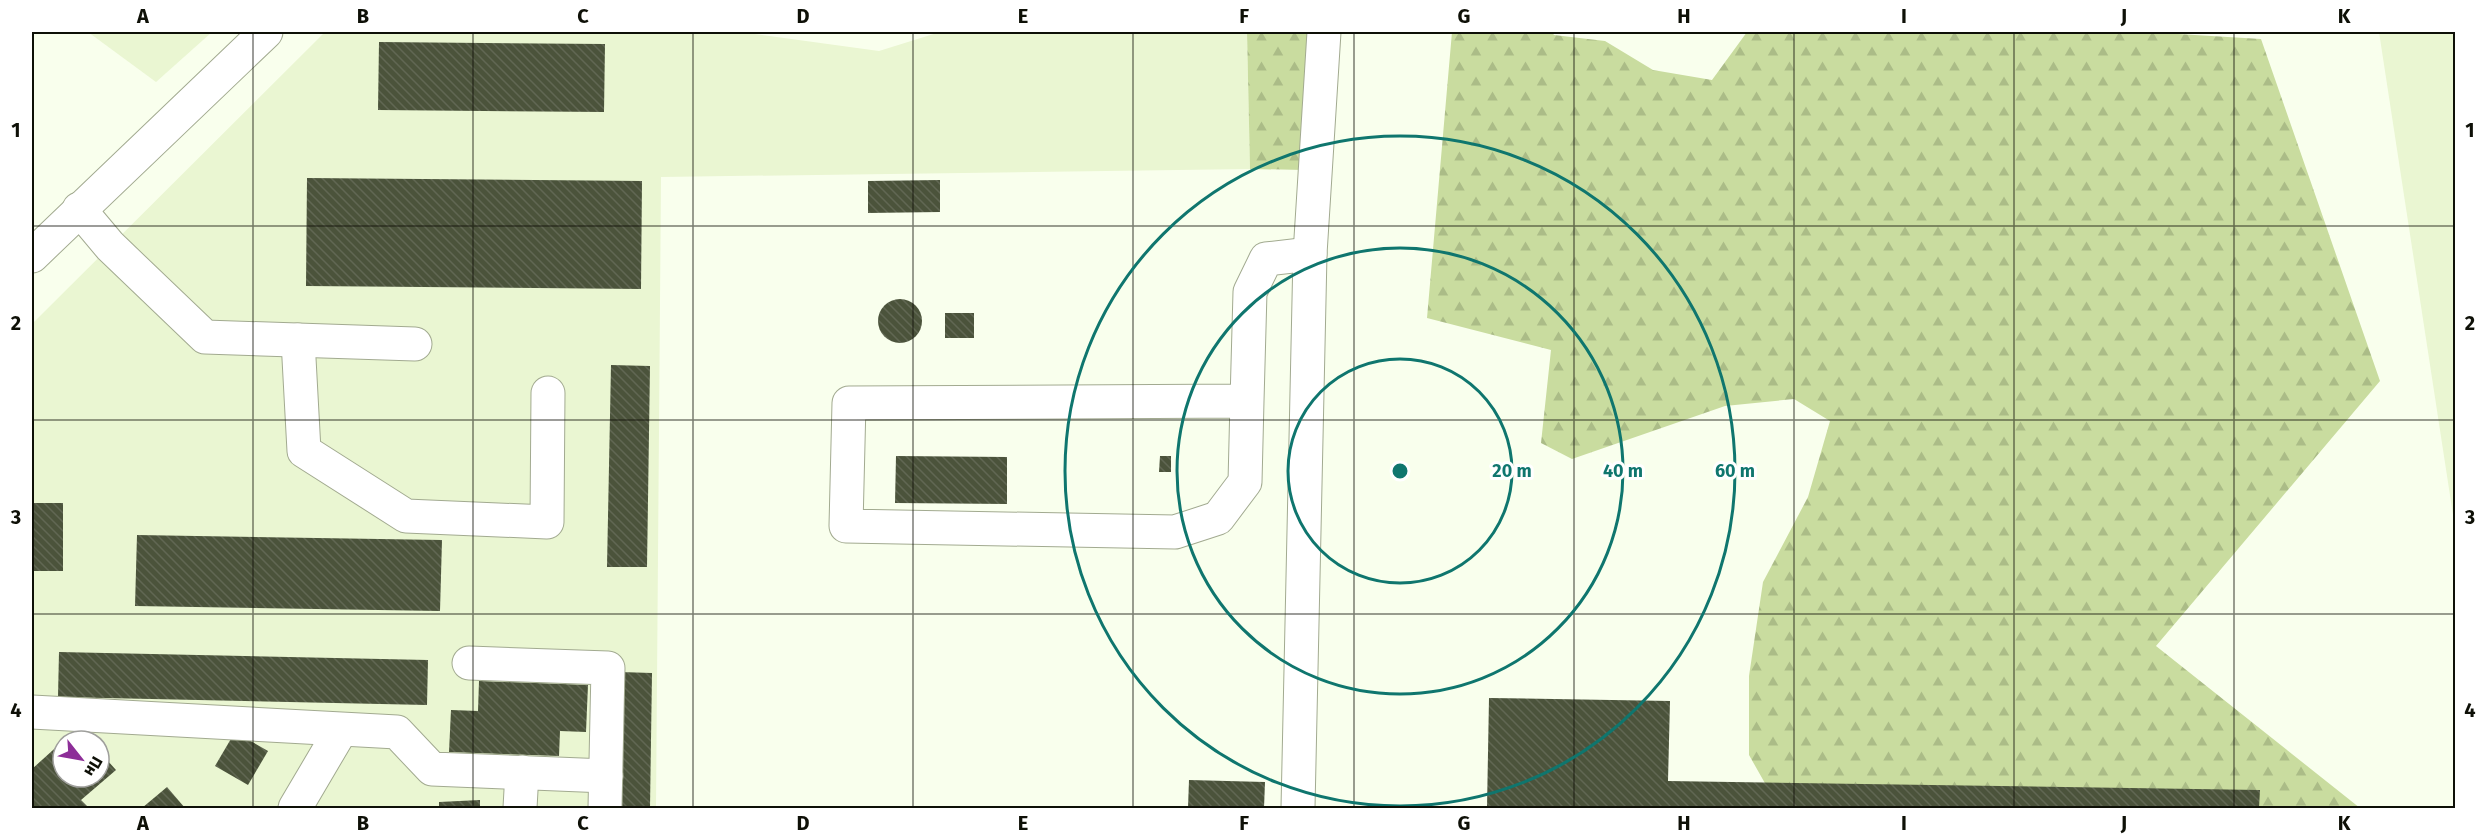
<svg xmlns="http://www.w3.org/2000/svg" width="2487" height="840" font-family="'Fira Sans',sans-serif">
	<defs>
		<pattern id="forest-firs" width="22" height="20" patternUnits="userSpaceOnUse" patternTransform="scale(1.5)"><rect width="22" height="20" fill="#c9dc9f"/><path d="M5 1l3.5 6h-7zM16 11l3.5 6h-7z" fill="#abbc87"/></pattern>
		<pattern id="building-back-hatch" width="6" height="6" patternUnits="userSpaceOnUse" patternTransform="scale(1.5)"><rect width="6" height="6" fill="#4b533b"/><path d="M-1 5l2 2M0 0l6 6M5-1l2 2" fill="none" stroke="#616753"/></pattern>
	</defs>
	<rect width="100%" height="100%" fill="#f9ffed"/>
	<!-- built -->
	<g fill="#eaf6d2" fill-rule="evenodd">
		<polygon points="88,32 212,32 156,82"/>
		<path d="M325 32H740L879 51 940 32H1247L1250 169 661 177 656 808H32V324ZM63 741H99V777H63Z"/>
		<polygon points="2379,32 2455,32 2455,528"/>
	</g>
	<!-- forest -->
	<g fill="url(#forest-firs)">
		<polygon points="1247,32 1311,32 1304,170 1250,169"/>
		<polygon points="1452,32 1552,32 1554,35 1605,41 1653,70 1712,80 1747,32 2145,32 2261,39 2380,381 2156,646 2360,808 1779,808 1749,755 1749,676 1763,582 1808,497 1830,421 1794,399 1725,406 1572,459 1541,443 1551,350 1427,318"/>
	</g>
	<!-- building -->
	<g fill="url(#building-back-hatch)">
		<polygon points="379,42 605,44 604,112 378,110"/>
		<polygon points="307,178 642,181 641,289 306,286"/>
		<polygon points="940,180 940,212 868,213 868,181"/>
		<circle cx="900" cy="321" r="22"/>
		<rect x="945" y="313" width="29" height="25"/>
		<polygon points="611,365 650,366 647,567 607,567"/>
		<polygon points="896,456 1007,457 1007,504 895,503"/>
		<polygon points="1160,456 1171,456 1171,472 1159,472"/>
		<rect x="32" y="503" width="31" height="68"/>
		<polygon points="137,535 442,540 440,611 135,606"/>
		<polygon points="59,652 428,660 427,705 58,697"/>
		<polygon points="620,672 652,673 650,808 618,808"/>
		<polygon points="479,681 588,685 586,732 560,731 559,756 449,752 451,710 478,711"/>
		<polygon points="1489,698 1670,701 1668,781 2260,790 2259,808 1487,808"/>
		<polygon points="79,728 90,741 64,741"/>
		<polygon points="235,732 268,751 248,785 215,766"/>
		<polygon points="63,741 63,777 99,777 99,751 116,770 81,800 89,808 33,808 32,769"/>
		<polygon points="1189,780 1265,782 1264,808 1188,808"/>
		<polygon points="167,787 185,808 142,808"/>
		<polygon points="480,800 480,808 439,808 439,802"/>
	</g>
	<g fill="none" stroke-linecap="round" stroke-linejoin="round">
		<defs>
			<g id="minor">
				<polyline points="79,209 110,246 205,337 415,344"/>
				<polyline points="32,256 266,32"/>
				<polyline points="298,340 304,451 406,516 547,522 548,393"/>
				<polyline points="1247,401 1245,482 1218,518 1175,532 846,526 849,403 1247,401 1250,292 1266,259 1310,254"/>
				<polyline points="469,663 608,668 605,808"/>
				<polyline points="32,712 397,732 432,769 606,776"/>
				<polyline points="295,808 341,730"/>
				<polyline points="520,808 522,772"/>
				<polyline points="1298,808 1310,254 1324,32"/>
			</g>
		</defs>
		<!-- minor casing -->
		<use href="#minor" stroke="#a2aa90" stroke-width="35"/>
		<!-- minor -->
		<use href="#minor" stroke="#fff" stroke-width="33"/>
	</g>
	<!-- grid -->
	<path fill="none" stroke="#0e1007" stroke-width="1.5" stroke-opacity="0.55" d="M253 32V808M473 32V808M693 32V808M913 32V808M1133 32V808M1354 32V808M1574 32V808M1794 32V808M2014 32V808M2234 32V808M32 226H2456M32 420H2456M32 614H2456"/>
	<!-- distance rings -->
	<g fill="none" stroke="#0f766e" stroke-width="3">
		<circle cx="1400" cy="471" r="112"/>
		<circle cx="1400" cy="471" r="223"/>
		<circle cx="1400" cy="471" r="335"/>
	</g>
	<circle cx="1400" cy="471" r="9" fill="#0f766e" stroke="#fff" stroke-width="3"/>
	<g font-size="18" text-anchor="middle" font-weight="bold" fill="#0f766e" stroke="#fff" stroke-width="6" stroke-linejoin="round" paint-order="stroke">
		<text x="1512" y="477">20 m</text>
		<text x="1623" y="477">40 m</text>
		<text x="1735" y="477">60 m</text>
	</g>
	<!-- border -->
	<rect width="2487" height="840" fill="none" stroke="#ffffff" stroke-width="66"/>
	<!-- north arrow -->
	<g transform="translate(81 759) rotate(121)"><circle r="28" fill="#ffffff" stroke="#9f9f9c" stroke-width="1.5"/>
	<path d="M0-4.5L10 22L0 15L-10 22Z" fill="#8d2e98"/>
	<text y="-9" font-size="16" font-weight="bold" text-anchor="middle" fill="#0e1007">Пн</text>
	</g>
	<rect x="33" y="33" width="2421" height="774" fill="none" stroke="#0e1007" stroke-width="2"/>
	<g font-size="20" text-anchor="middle" font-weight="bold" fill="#0e1007">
		<text x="143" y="23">A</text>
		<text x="363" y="23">B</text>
		<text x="583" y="23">C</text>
		<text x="803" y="23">D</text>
		<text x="1023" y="23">E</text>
		<text x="1244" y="23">F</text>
		<text x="1464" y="23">G</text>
		<text x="1684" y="23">H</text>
		<text x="1904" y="23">I</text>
		<text x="2124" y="23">J</text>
		<text x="2344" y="23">K</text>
		<text x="16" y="137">1</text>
		<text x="2470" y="137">1</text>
		<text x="16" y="330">2</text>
		<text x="2470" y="330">2</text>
		<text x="16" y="524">3</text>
		<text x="2470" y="524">3</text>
		<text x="16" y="717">4</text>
		<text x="2470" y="717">4</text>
		<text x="143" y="830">A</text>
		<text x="363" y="830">B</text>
		<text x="583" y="830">C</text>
		<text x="803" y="830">D</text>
		<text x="1023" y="830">E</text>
		<text x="1244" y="830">F</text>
		<text x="1464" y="830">G</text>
		<text x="1684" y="830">H</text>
		<text x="1904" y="830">I</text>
		<text x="2124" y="830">J</text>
		<text x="2344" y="830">K</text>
	</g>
</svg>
